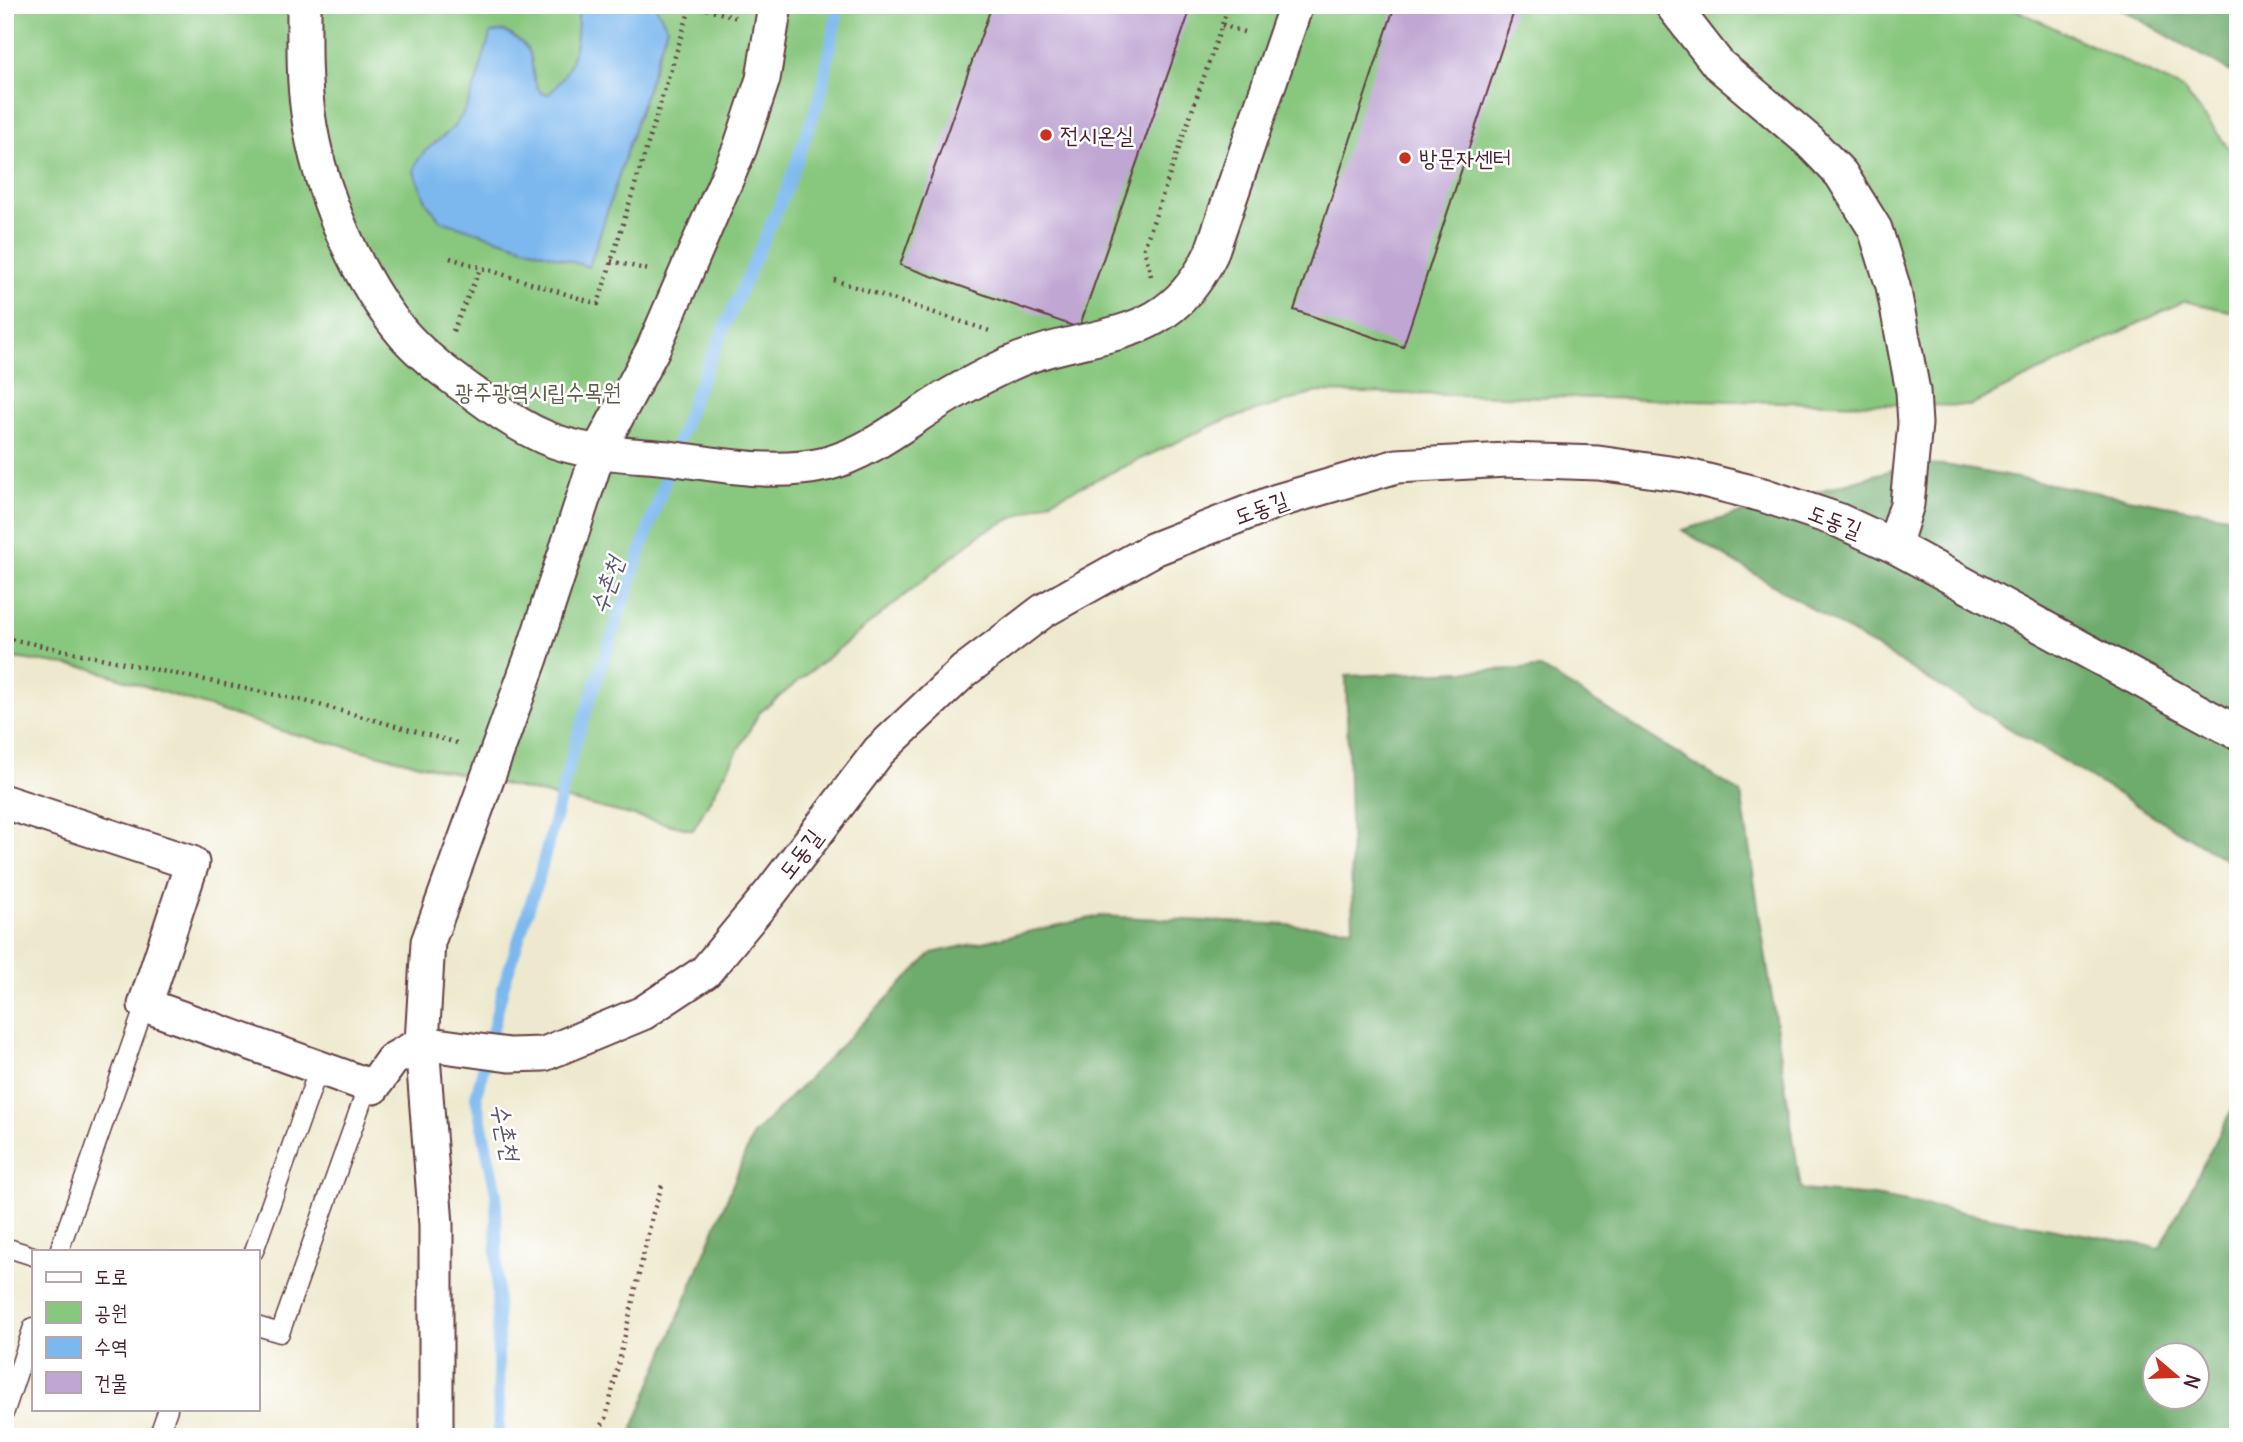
<svg xmlns="http://www.w3.org/2000/svg" width="2243" height="1442" font-family="Delius,'Poor Story',sans-serif">
	<rect width="100%" height="100%" fill="#fff"/>
	<filter id="ink" filterUnits="userSpaceOnUse"><feTurbulence type="fractalNoise" baseFrequency=".0143" numOctaves="2"/><feDisplacementMap in="SourceGraphic" scale="14" xChannelSelector="R" yChannelSelector="G"/><feConvolveMatrix kernelMatrix="1 2 1 2 8 2 1 2 1" color-interpolation-filters="sRGB"/></filter>
	<filter id="wash" filterUnits="userSpaceOnUse"><feTurbulence type="fractalNoise" baseFrequency=".00686" numOctaves="4" result="noise"/><feDisplacementMap in="SourceGraphic" scale="28" xChannelSelector="R" yChannelSelector="G"/><feGaussianBlur stdDeviation="1.57" result="paint"/><feColorMatrix in="noise" values="0 0 0 0 0 0 0 0 0 0 0 0 0 0 0 0 0 1.4 0 .05"/><feComposite in="paint" operator="in"/></filter>
	<g filter="url(#wash)">
		<rect width="100%" height="100%" fill="#eee9ce"/>
		<!-- green -->
		<polygon fill="#88c77e" stroke="#697354" stroke-width="2" points="5,5 2006,5 2183,89 2238,160 2238,313 2184,301 1969,406 1318,392 1220,422 983,532 759,713 693,830 285,732 89,668 5,657"/>
		<!-- forest -->
		<g fill="#6eac6d" stroke="#5c664c" stroke-width="2" fill-rule="evenodd">
			<polygon points="2114,5 2238,5 2238,76"/>
			<polygon points="1913,464 1945,465 2238,518 2238,867 1682,530"/>
			<path d="M1541 668 1741 793 1801 1190 1874 1196 2160 1248 2238 1098V1437H635L633 1428 753 1135 932 953 1100 916 1353 928 1346 676ZM2156 1354H2198V1396H2156Z"/>
		</g>
		<!-- water -->
		<path fill="#7cb8ee" stroke="#636c8c" stroke-width="2" d="M578 5H655L667 27 589 267 441 221 427 203 414 172C416 150 444 140 456 124 476 97 480 64 491 33L504 31C547 53 522 66 541 93L549 94C575 70 579 39 578 5Z"/>
		<g fill="none" stroke-linecap="round" stroke-linejoin="round">
			<!-- stream -->
			<polyline stroke="#7cb8ee" stroke-width="12" points="499,1437 496,1193 476,1097 503,988 539,877 576,741 694,396 788,186 821,94 839,5"/>
		</g>
		<g id="blocks">
			<!-- building -->
			<g fill="#c0a6d3">
				<polygon points="992,5 1192,5 1079,328 900,265"/>
				<polygon points="1395,5 1516,5 1403,347 1294,310"/>
			</g>
		</g>
	</g>
	<g filter="url(#ink)">
		<use href="#blocks" fill-opacity="0" stroke="#633d43" stroke-width="2"/>
		<g fill="none" stroke-linecap="round" stroke-linejoin="round">
			<defs>
				<g id="lane">
					<polyline points="5,1247 33,1256"/>
					<polyline points="59,1251 145,1005"/>
					<polyline points="254,1251 319,1068"/>
					<polyline points="257,1326 280,1333 363,1099 373,1087"/>
					<polyline points="5,1411 33,1327"/>
					<polyline points="158,1437 168,1409"/>
				</g>
				<g id="street">
					<path d="M304 5C304 41 303 78 308 113 318 187 356 280 406 337 427 360 454 379 479 397 499 412 521 427 544 437 582 454 628 454 669 458 720 465 775 476 826 464 872 452 908 420 948 396 967 385 988 374 1009 364 1091 327 1165 350 1211 254L1296 5"/>
					<polyline points="1672,5 1718,64 1809,141 1841,174 1875,229 1893,286 1913,391 1915,424 1907,504 1894,546"/>
					<polyline points="5,802 192,863 145,1005 373,1087 392,1060 422,1043 509,1055 544,1054 643,1013 705,972 772,891 879,751 964,671 1043,611 1154,549 1277,501 1397,466 1507,460 1598,463 1684,475 1763,495 1838,520 1894,546 2238,733"/>
					<polyline points="436,1437 436,1225 422,1043 428,942 531,658 599,450 653,349 740,148 763,79 775,5"/>
				</g>
			</defs>
			<!-- lane casing -->
			<use href="#lane" stroke="#633d43" stroke-width="21"/>
			<!-- street casing -->
			<use href="#street" stroke="#633d43" stroke-width="37"/>
			<!-- path -->
			<g stroke="#633d43" stroke-width="4.5" stroke-dasharray="2 5" stroke-linecap="butt">
				<polyline points="693,5 737,18"/>
				<polyline points="1222,25 1247,33"/>
				<polyline points="450,258 598,304 691,5"/>
				<polyline points="611,261 649,270"/>
				<polyline points="1151,276 1144,248 1229,5"/>
				<polyline points="834,280 990,331"/>
				<polyline points="453,331 481,267"/>
				<polyline points="5,638 305,701 461,744"/>
				<polyline points="595,1437 606,1418 653,1213 663,1182"/>
			</g>
			<!-- lane -->
			<use href="#lane" stroke="#fff" stroke-width="18"/>
			<!-- street -->
			<use href="#street" stroke="#fff" stroke-width="33"/>
		</g>
	</g>
	<!-- markers -->
	<g fill="#c8321e" stroke="#fff" stroke-width="2.5">
		<circle cx="1046" cy="135" r="7"/>
		<circle cx="1405" cy="158" r="7"/>
	</g>
	<g text-anchor="middle" stroke-width="5" stroke-linejoin="round" paint-order="stroke">
		<!-- poi labels -->
		<g font-size="23" fill="#4a1f2b" stroke="#fff" text-anchor="start">
			<text x="1060" y="143">전시온실</text>
			<text x="1419" y="166">방문자센터</text>
		</g>
		<!-- park labels -->
		<g font-size="23" fill="#605a48" stroke="#fff">
			<text x="538" y="400">광주광역시립수목원</text>
		</g>
		<!-- street labels -->
		<g font-size="23" fill="#4a1f2b" stroke="#fff">
			<text transform="translate(1261 508) rotate(-20)" y="8">도동길</text>
			<text transform="translate(1835 521) rotate(21)" y="8">도동길</text>
			<text transform="translate(800 854) rotate(-53)" y="8">도동길</text>
		</g>
		<!-- water labels -->
		<g font-size="24" font-style="italic" fill="#5c556f" stroke="#fff">
			<text transform="translate(607 585) rotate(-71)" y="8">수촌천</text>
			<text transform="translate(505 1132) rotate(78)" y="8">수촌천</text>
		</g>
	</g>
	<!-- margin -->
	<rect width="2243" height="1442" fill="none" stroke="#fff" stroke-width="28"/>
	<!-- legend -->
	<rect x="32" y="1250" width="228" height="161" fill="#ffffff" stroke="#b7a5aa" stroke-width="2"/>
	<rect x="46" y="1272" width="35" height="10" fill="#ffffff" stroke="#b7a5aa" stroke-width="2"/>
	<text x="94" y="1284" font-size="21" fill="#4a1f2b">도로</text>
	<rect x="46" y="1302" width="35" height="21" fill="#88c77e" stroke="#b7a5aa" stroke-width="2"/>
	<text x="94" y="1320" font-size="21" fill="#4a1f2b">공원</text>
	<rect x="46" y="1337" width="35" height="21" fill="#7cb8ee" stroke="#b7a5aa" stroke-width="2"/>
	<text x="94" y="1354" font-size="21" fill="#4a1f2b">수역</text>
	<rect x="46" y="1372" width="35" height="21" fill="#c0a6d3" stroke="#b7a5aa" stroke-width="2"/>
	<text x="94" y="1390" font-size="21" fill="#4a1f2b">건물</text>
	<!-- north arrow -->
	<g transform="translate(2176 1376) rotate(109)"><circle r="33" fill="#ffffff" stroke="#b7a5aa" stroke-width="2"/>
	<path d="M0-5L12 26L0 18L-12 26Z" fill="#c8321e"/>
	<text y="-10" font-size="19" font-weight="bold" text-anchor="middle" fill="#4a1f2b">N</text>
	</g>
</svg>
